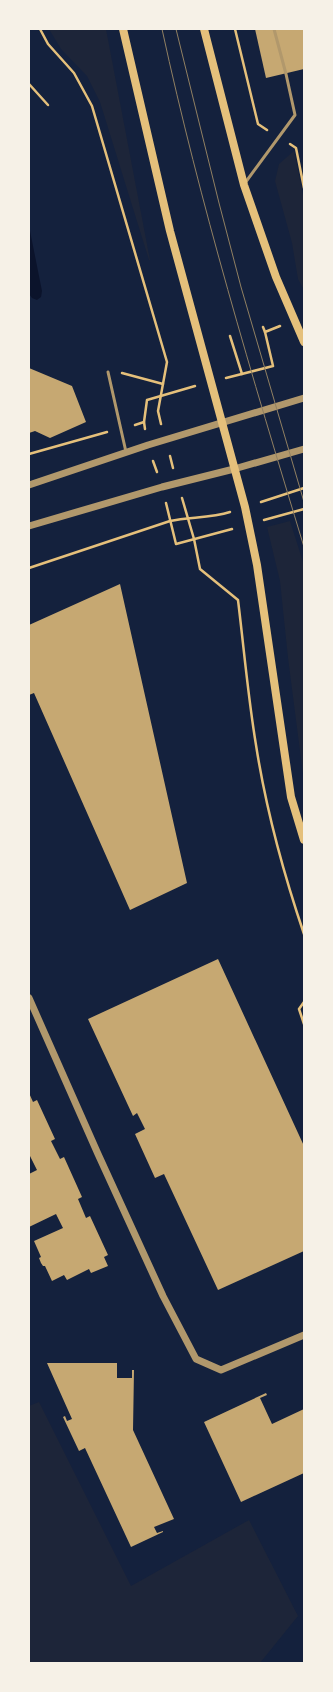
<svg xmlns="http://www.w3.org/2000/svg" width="333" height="1692" font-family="Barlow,sans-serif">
	<rect width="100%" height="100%" fill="#14213d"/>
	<!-- green -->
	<g fill="#1d2539">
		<polygon points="49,29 106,29 150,260 149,260 100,102 87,76 61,49"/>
		<polygon points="294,151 304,200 304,290 298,279 292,243 275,181 279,164"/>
		<polygon points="290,521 304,565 304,782 288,658 280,581 267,527"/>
		<polygon points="39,1402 131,1586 249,1520 298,1616 260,1663 29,1663 29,1406"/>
	</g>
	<!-- water -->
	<polygon fill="#0b132b" points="29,226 42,291 41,297 37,300 32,298 29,294"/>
	<!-- building -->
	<g fill="#c6a872">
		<polygon points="255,29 304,29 304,69 266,78"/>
		<polygon points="29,368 72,386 86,422 50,438 35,431 29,433"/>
		<polygon points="120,584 187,883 130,910 34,693 29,695 29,625"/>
		<polygon points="218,959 304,1146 304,1251 218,1290 164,1174 155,1178 135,1134 145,1129 137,1113 133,1116 88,1019"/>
		<polygon points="29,1093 33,1102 37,1100 55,1139 51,1141 60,1159 64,1157 82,1197 78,1199 86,1218 90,1216 108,1255 104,1257 108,1266 91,1273 89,1269 67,1280 64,1275 52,1281 45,1266 43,1266 41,1263 39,1258 41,1257 34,1241 63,1228 56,1214 29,1227 29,1174 37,1170 30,1156 29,1157"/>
		<polygon points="47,1363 117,1363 117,1378 132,1378 132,1370 134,1370 133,1430 174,1519 154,1527 157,1533 163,1531 163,1532 131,1547 85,1448 79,1451 63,1417 65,1416 67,1421 72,1419"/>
		<polygon points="266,1393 267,1395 260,1398 272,1424 304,1409 304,1473 241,1502 204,1422"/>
	</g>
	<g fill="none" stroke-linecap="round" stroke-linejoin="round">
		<!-- path -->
		<g stroke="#e5c07b" stroke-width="2.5">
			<polyline points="40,29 48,44 74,73 92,106 167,362 158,411 161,424"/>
			<polyline points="235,29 258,124 267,130"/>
			<polyline points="29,84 48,105"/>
			<polyline points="290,144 296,148 304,188"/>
			<polyline points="263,327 265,332"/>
			<polyline points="230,336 242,374"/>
			<polyline points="122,373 163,384"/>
			<polyline points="226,378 273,366 265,332 280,326"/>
			<polyline points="135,425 144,422"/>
			<polyline points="145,429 144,422 147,400 195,386"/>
			<polyline points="29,454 107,432"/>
			<polyline points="170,456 173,468"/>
			<polyline points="153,461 157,472"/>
			<path d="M182 498 194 539 200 569 238 600C244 649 248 697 256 745 266 809 283 872 304 934"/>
			<polyline points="261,502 304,488"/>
			<polyline points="166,503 176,544 232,529"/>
			<polyline points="264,520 304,509"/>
			<path d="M29 568 170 521C190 517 211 518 230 512"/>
			<polyline points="304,1002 299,1009 304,1024"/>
		</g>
		<!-- service -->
		<g stroke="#b1986c" stroke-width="3">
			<polyline points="245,183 295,115 286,74 274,29"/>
			<polyline points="108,372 126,452"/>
		</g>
		<!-- tertiary -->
		<g stroke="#b1986c" stroke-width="7">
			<polyline points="29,485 148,445 304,398"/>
			<polyline points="29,526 162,487 234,469 304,449"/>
			<polyline points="29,998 98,1154 163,1296 196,1359 221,1370 304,1335"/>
		</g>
		<!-- secondary -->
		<g stroke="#e5c07b" stroke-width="8">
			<polyline points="123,29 170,231 245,507 257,565 291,797 304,840"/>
			<polyline points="204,29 244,185 276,277 304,342"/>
		</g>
		<!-- tram -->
		<g stroke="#918062" stroke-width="1">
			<path d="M162 29C200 204 252 376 304 547"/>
			<polyline points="176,29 219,203 241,287 304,502"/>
		</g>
	</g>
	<!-- border -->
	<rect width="333" height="1692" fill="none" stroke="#f6f1e7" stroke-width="60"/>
</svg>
